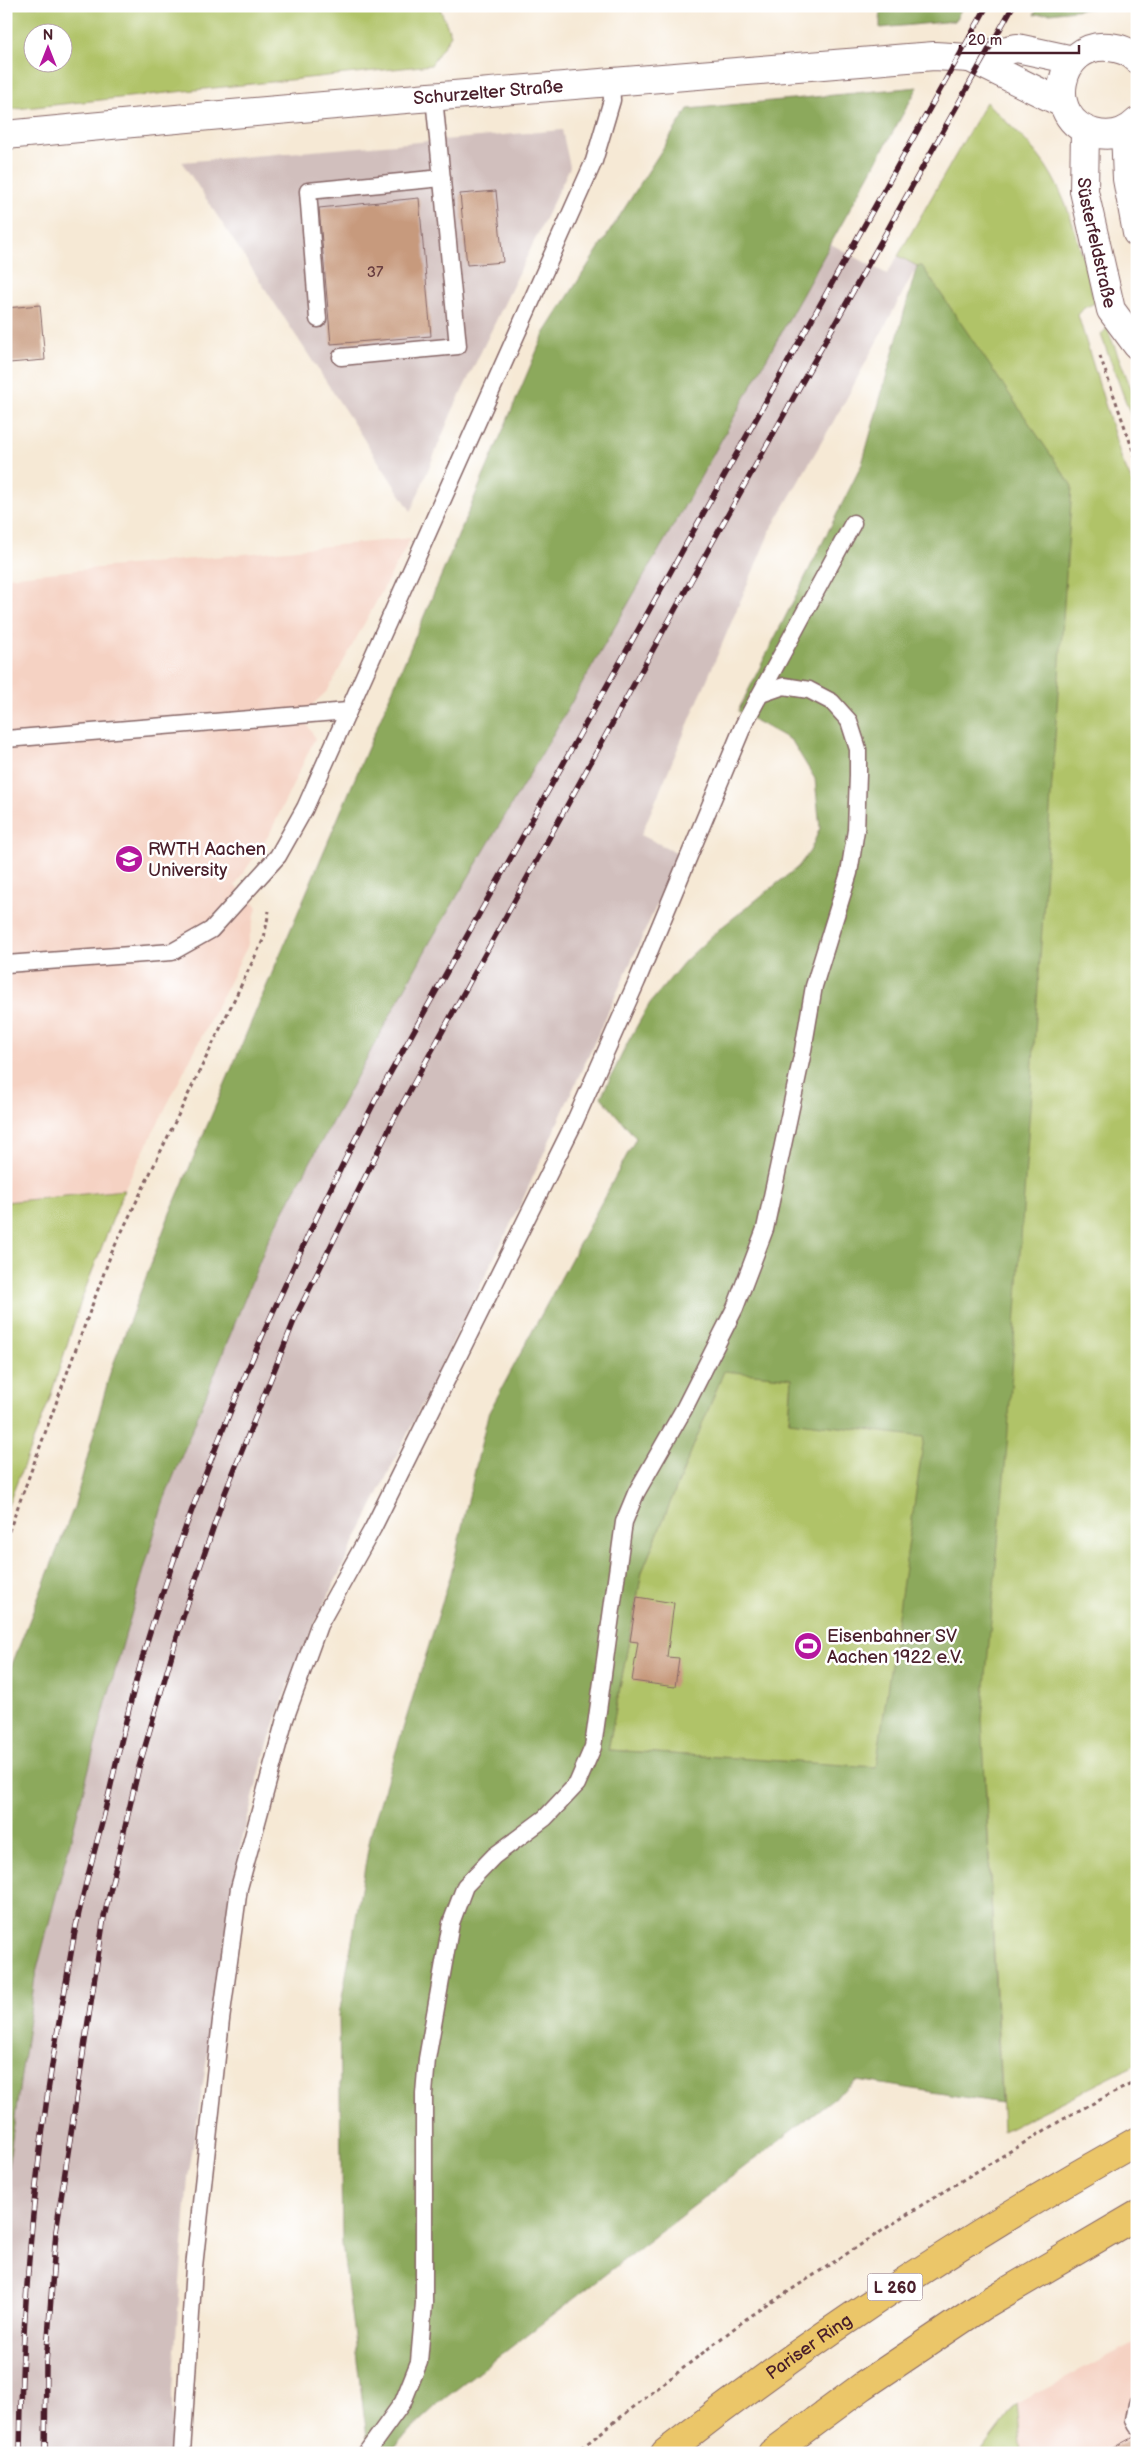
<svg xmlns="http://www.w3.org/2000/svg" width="1143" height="2459" font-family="'Balsamiq Sans',sans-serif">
	<rect width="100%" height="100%" fill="#fff"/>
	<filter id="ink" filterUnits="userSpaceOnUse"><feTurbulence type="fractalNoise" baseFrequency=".02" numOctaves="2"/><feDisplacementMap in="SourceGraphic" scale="10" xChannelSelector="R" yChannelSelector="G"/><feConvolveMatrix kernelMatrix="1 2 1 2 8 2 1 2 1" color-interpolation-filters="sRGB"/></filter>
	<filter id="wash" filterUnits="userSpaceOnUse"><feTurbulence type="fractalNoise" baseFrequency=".0096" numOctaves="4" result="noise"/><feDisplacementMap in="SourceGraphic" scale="20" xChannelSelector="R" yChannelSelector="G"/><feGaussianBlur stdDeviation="1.12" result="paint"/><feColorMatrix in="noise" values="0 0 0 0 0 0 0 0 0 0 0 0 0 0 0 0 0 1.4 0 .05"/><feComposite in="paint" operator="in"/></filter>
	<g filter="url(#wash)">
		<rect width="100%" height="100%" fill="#f6e9d5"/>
		<!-- built -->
		<g fill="#f5d2c3">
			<polygon points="411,538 328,690 302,715 315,738 270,833 235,886 257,907 247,947 124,1190 6,1202 6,577"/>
			<polygon points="1137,2341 1137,2453 1021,2453 1017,2404"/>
		</g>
		<!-- industrial -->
		<g fill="#d1bfbd">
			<polygon points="562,130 570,167 452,412 411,511 182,162"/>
			<polygon points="829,243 887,274 898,256 917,266 843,405 771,529 641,835 680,854 522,1201 321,1610 290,1678 264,1756 241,1844 188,2178 172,2389 172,2453 6,2453 6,2181 35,1977 107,1699 164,1500 269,1238 430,942 544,750 689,498"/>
		</g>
		<!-- green -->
		<g fill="#b0c367" stroke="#7d7149" fill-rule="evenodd">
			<path d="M6 6H439L451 35 431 65 6 110ZM62 32V62H32V32Z"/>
			<path d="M986 102C1009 125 1036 147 1052 176 1074 214 1083 261 1095 303L1084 308 1078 315 1122 460 1137 493V2064L1003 2131 985 1775 608 1750 642 1572 724 1370 792 1378 789 1421 922 267 917 266 898 256Z"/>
			<polygon points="1107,328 1137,403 1137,432 1101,335"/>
			<polygon points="124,1190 83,1295 49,1401 6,1510 6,1202"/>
			<polygon points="1017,2404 1022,2453 980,2453"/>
		</g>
		<!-- forest -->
		<g fill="#8ca95c" stroke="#6b6444" fill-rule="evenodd">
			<polygon points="880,6 963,6 955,21 880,28"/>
			<polygon points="1039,6 1107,6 1034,15"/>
			<polygon points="918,87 689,498 544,750 430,942 269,1238 164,1500 107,1699 35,1977 6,2181 7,1677 74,1507 110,1373 170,1213 544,334 688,109"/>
			<path d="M917 266H922L1072 486 1007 1445 982 1719 1001 2103 857 2080 440 2402 409 2431 391 2453H369L342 2244 339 2015 371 1832 451 1574 488 1414 636 1138 601 1097 629 1040 650 1003 684 962 718 930 798 867 810 851 820 828 815 779 792 741 738 711 862 464ZM724 1371 792 1378 789 1421 924 1437 876 1767 608 1750 642 1572Z"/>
		</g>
		<g id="blocks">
			<!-- building -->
			<g fill="#c79a7d">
				<polygon points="496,191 503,262 467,265 460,194"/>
				<polygon points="419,198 431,336 331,344 319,208"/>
				<polygon points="40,305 45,360 9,363 6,352 6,308"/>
				<polygon points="637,1597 674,1603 667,1657 679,1658 675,1687 632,1681 638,1642 630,1641"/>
				<polygon points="1137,2435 1137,2453 1103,2453"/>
			</g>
		</g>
	</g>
	<g filter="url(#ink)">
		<use href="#blocks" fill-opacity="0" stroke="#866666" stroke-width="1"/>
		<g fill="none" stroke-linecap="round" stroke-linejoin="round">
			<defs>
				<g id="service">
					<polyline points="318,319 308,191 442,178"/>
					<polyline points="341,357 458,346 434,97"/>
					<polyline points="6,739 348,711"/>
					<polyline points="6,964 172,952 211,930 278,856 305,808 594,161 612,100 611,82"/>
					<polyline points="1137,2404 1134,2420 1137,2426"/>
					<polyline points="182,2453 194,2267 221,2020 239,1888 285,1719 319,1625 373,1528 575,1121 637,981 744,724 853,523"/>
					<polyline points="366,2453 403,2402 419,2362 424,2303 424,2094 427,2059 451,1923 465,1886 494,1856 545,1818 577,1784 593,1747 624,1522 636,1493 684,1409 735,1308 765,1229 802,1056 814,986 849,873 856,830 858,775 858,749 849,721 832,702 809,690 784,686 761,694"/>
				</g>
				<g id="tertiary">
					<polyline points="970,58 1062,103"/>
					<path d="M1137 59C1130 52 1120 48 1109 47 1058 41 1042 119 1094 133 1109 137 1125 134 1137 122"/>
					<path id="s1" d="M1085 130 1084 191 1111 310 1137 345"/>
					<polyline points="1125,131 1127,179 1137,233"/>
					<path id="s2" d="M6 135C315 105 625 81 934 56L970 58 1017 48 1073 60"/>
				</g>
				<g id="trunk">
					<path id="s3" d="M665 2453C814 2336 972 2233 1137 2141"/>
					<polyline points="772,2453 863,2386 982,2306 1137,2215"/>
				</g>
			</defs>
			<!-- service casing -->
			<use href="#service" stroke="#866666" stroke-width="19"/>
			<!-- tertiary casing -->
			<use href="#tertiary" stroke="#866666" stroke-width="30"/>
			<!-- trunk casing -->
			<use href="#trunk" stroke="#866666" stroke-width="30"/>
			<!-- path -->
			<g stroke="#866666" stroke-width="3" stroke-dasharray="4 4" stroke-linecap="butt">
				<polyline points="1100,356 1137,462"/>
				<polyline points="6,1539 111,1254 264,938 269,911"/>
				<polyline points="575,2453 746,2319 928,2201 1070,2115 1137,2081"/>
			</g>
			<!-- service -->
			<use href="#service" stroke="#fff" stroke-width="16"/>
			<!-- tertiary -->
			<use href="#tertiary" stroke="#fff" stroke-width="28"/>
			<!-- trunk -->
			<use href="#trunk" stroke="#ebc669" stroke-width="28"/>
			<defs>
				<g id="rail">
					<path d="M20 2453C22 2303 35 2154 62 2006 68 1974 72 1941 80 1908 87 1878 95 1849 103 1819 119 1752 133 1684 154 1619 213 1437 290 1264 378 1095L987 6"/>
					<polyline points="45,2453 46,2364 56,2231 104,1917 139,1767 182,1620 225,1493 296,1316 393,1121 698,568 1013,6"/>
				</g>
			</defs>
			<!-- rail casing -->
			<use href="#rail" stroke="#4a1f2b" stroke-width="5.5"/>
			<!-- rail -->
			<use href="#rail" stroke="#fff" stroke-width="4" stroke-dasharray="11" stroke-linecap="butt"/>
		</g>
	</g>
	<!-- icons -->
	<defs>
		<symbol id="university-disc" viewBox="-11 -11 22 22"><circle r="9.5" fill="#b5179e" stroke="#fff"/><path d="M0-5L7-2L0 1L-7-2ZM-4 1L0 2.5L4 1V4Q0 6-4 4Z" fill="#fff"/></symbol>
		<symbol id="stadium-disc" viewBox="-11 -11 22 22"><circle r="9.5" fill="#b5179e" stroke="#fff"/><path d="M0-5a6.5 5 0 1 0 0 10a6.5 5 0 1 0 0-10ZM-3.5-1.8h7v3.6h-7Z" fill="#fff"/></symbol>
	</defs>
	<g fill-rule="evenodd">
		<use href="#university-disc" x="113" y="843" width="32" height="32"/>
		<use href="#stadium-disc" x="792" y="1630" width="32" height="32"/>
	</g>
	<g text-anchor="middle" stroke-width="5" stroke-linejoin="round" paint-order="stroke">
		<!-- number labels -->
		<g font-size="15" fill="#693e40">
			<text x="375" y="277">37</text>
		</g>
		<!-- shield labels -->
		<rect fill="#fff" stroke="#80626b" stroke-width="1" x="867.5" y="2273.5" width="55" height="27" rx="4"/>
		<g font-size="16" font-weight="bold" fill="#4a1f2b">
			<text x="895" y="2293">L 260</text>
		</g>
		<!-- street labels -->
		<g font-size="18" fill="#4a1f2b" stroke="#fff">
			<text dy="6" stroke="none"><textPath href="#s2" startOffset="484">Schurzelter Straße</textPath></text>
			<text dy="6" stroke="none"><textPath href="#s1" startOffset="114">Süsterfeldstraße</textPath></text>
			<text dy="6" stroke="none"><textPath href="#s3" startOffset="179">Pariser Ring</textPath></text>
		</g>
		<!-- poi labels -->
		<g font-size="18" fill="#4a1f2b" stroke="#fff" text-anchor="start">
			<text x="148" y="855">RWTH Aachen<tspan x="148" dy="21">University</tspan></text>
			<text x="827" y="1642">Eisenbahner SV<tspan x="827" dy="21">Aachen 1922 e.V.</tspan></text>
		</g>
	</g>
	<!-- margin -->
	<rect width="1143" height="2459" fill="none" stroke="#fff" stroke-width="25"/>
	<!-- north arrow -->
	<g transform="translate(48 48)"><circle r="24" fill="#ffffff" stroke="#b7a5aa"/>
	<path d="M0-4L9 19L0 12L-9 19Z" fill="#b5179e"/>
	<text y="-8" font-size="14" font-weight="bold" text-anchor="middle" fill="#4a1f2b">N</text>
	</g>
	<!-- scale -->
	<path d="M960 45v8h119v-8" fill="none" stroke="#4a1f2b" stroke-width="2.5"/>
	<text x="968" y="45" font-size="15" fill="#4a1f2b" stroke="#ffffff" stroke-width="4" paint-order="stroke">20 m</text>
</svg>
